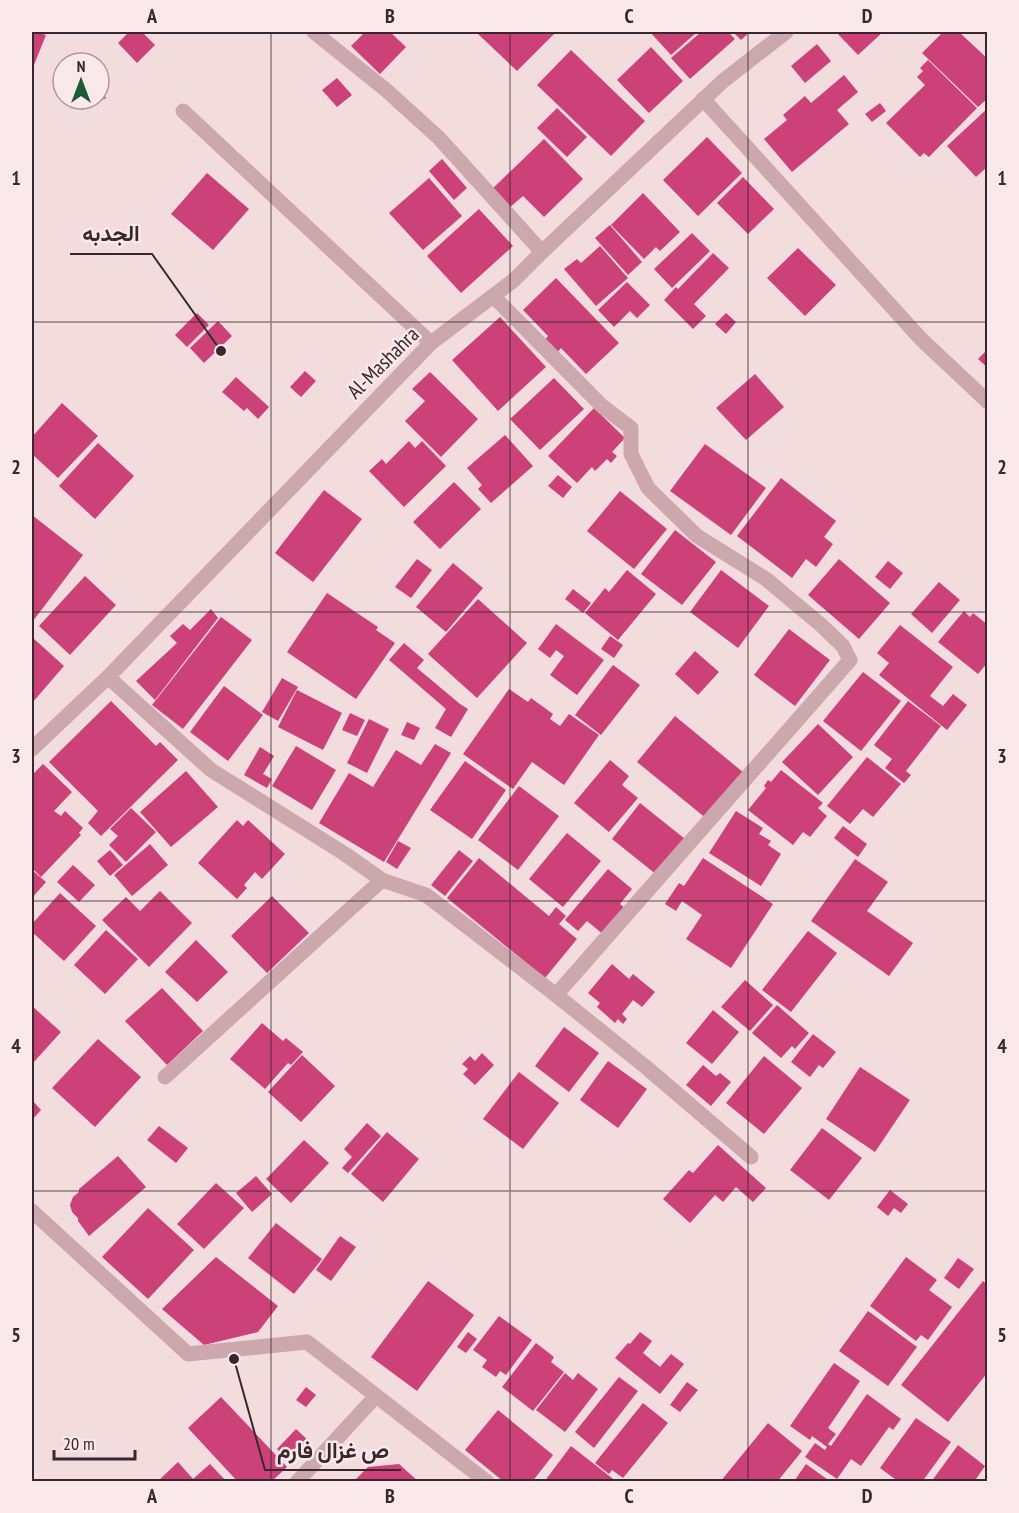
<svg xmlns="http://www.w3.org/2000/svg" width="1019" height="1513" font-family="'PT Sans Narrow',Vazirmatn,sans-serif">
	<rect width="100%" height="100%" fill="#f3dcde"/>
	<!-- building -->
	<g fill="#cb4178">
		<polygon points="32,32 36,32 46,35 34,65 32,63"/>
		<polygon points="129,32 142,32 155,45 137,63 118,43"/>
		<polygon points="365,32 390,32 406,47 380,74 351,46"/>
		<polygon points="478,32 556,32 517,71 477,33"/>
		<polygon points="650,32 697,32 671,55"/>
		<polygon points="701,32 728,32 735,39 690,79 671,58"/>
		<polygon points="733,32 750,32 741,40"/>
		<polygon points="836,32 883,32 858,55"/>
		<polygon points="943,32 959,32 988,59 988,98 978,107 922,53"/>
		<polygon points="817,44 831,61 805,83 791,66"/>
		<polygon points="651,47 683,81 649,113 617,80"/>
		<polygon points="571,50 645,121 611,156 537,85"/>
		<polygon points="928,60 977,108 929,157 924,153 920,157 886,123 925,85 917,77 923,71 920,68"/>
		<polygon points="844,75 858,92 837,110 849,124 792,172 764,139 787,120 783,115 805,96 811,103"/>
		<polygon points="337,78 352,95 337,107 322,90"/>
		<polygon points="99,85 106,98 82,110 76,99 99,99"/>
		<polygon points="880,103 886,111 872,122 865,114"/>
		<polygon points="557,108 587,137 567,157 537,128"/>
		<polygon points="988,108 988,166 976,177 947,146"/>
		<polygon points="707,137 742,173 698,216 663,180"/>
		<polygon points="544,139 583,179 544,217 523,196 508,209 490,191"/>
		<polygon points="442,159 467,188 454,200 429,171"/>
		<polygon points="207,173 249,209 213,250 171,214"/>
		<polygon points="743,177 774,209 748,234 717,203"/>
		<polygon points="429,178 462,216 423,250 389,213"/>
		<polygon points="643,193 680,232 660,251 656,247 644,259 611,225"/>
		<polygon points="479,209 513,246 461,293 427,256"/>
		<polygon points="610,225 642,262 628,275 595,238"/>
		<polygon points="692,233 710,251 672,288 654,269"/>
		<polygon points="600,246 628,278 596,306 564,269 577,259 581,263"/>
		<polygon points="798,248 836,285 805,316 767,278"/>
		<polygon points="713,253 729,268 694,304 706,316 693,329 664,300 676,287 678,289"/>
		<polygon points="556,278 619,343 586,374 561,348 556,354 544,341 548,336 523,310"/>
		<polygon points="627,282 650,305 637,318 630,311 614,327 598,310"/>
		<polygon points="197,313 209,325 187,347 175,335"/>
		<polygon points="726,313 736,322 726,334 715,324"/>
		<polygon points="500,317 546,367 498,411 452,360"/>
		<polygon points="218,321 232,336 204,363 190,348"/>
		<polygon points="988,349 988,368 978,359"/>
		<polygon points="305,371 316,381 301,397 290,387"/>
		<polygon points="430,372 478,419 441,457 405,421 425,401 412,389"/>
		<polygon points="755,374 784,407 746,440 716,408"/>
		<polygon points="236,377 269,407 258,419 247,408 244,411 222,392"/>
		<polygon points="554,378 584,409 540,450 510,419"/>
		<polygon points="62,403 98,436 58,478 32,454 32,437"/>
		<polygon points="594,408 625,438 612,452 617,456 611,463 607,459 595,471 592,467 577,483 548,456"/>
		<polygon points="505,435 533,466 491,503 478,489 482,485 467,468"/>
		<polygon points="409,441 415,448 422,441 446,466 404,507 369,471 382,459 386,464"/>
		<polygon points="98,443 134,476 95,519 59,486"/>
		<polygon points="705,444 766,488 731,535 670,491"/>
		<polygon points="558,475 572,487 563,498 548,486"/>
		<polygon points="781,478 836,521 824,537 833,544 816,567 806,559 792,578 737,536"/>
		<polygon points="454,482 481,509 440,549 413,522"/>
		<polygon points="324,490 362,519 313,582 275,553"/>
		<polygon points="620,491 667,529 634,569 587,531"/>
		<polygon points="32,515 83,555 33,621 32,620"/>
		<polygon points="675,530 716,562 682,605 641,574"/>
		<polygon points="417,559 432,570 411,598 395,587"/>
		<polygon points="839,559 890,603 859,639 808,595"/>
		<polygon points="888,561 903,573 890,589 875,577"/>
		<polygon points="453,563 483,588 446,632 416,607"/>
		<polygon points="627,570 656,594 618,640 585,613 605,588 609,592"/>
		<polygon points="721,570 769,606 738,648 690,612"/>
		<polygon points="85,576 116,605 70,655 39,626"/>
		<polygon points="939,582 960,600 932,633 911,614"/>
		<polygon points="573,589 591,603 583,613 565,599"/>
		<polygon points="327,593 378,627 376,630 395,643 356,699 287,652"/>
		<polygon points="478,599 527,643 477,698 428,654"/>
		<polygon points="211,609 218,618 155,700 136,681 177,643 170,636 183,624 190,630"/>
		<polygon points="964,611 970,617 973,613 988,625 988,662 978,674 938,642"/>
		<polygon points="221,617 252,640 183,729 152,705"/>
		<polygon points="556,624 604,660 577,695 550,675 564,656 556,650 550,658 538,649"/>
		<polygon points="900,625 953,667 930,696 943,706 953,694 967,705 947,730 879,675 889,663 877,653"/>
		<polygon points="789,629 830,660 795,706 754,675"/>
		<polygon points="610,636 623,645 614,658 601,649"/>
		<polygon points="32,637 64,666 32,703"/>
		<polygon points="404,643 424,660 417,668 460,704 468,709 451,737 435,728 446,709 389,660"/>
		<polygon points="695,651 719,672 698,695 675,674"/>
		<polygon points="613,665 640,685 601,735 575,715"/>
		<polygon points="863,672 901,701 861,751 823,721"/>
		<polygon points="282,678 298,687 278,721 262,712"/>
		<polygon points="224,686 263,715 228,761 190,732"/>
		<polygon points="509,689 528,702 531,698 553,714 550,719 560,726 569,714 599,735 564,785 532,762 513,789 463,754"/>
		<polygon points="297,690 342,713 323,750 278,727"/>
		<polygon points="111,701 156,746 160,742 178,760 101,836 88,823 98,811 49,762"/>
		<polygon points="908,701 941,726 906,771 911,775 904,783 885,768 892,759 874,745"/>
		<polygon points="350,713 365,720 357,736 342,730"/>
		<polygon points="675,716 744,773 707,819 637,762"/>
		<polygon points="369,719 389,729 367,773 347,763"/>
		<polygon points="407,722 420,728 414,740 401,735"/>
		<polygon points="818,724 853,757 818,795 782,762"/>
		<polygon points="435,744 451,753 384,862 319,823 349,773 373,787 396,750 421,765"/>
		<polygon points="296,746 336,770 312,810 272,786"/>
		<polygon points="260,747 274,756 263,774 272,779 267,788 244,775"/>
		<polygon points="867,757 901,784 873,817 863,809 850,824 827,806"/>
		<polygon points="610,760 629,776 622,785 638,798 609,832 574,803"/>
		<polygon points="465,761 506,790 472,839 430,810"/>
		<polygon points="43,764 72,792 54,811 61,816 65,811 83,828 79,833 81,835 41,877 32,868 32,775"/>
		<polygon points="781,770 823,803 818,808 827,816 810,837 803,832 793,845 748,810 766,788 764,786 768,780 771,782"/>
		<polygon points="186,771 218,807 171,847 140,812"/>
		<polygon points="519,786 559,816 518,870 478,840"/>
		<polygon points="640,803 685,839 657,875 612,839"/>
		<polygon points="131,808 156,832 126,862 109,845 118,836 110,829"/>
		<polygon points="736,811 763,828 759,834 771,841 768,845 781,854 761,886 709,853"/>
		<polygon points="237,820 243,826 248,820 285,854 262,879 255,872 244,885 247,888 237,899 198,863"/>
		<polygon points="843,826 867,844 858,857 834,838"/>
		<polygon points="567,833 601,861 563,907 529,879"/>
		<polygon points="398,841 411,848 397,869 386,862"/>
		<polygon points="150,844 168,865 132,896 114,875"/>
		<polygon points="110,850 123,865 110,876 97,861"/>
		<polygon points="459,850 473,861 445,896 431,885"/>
		<polygon points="479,858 549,916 556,907 566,916 559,924 577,939 545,978 447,898"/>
		<polygon points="703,858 773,904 731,968 686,939 702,915 682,901 676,911 665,904 679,883 684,886"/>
		<polygon points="855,859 888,882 867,911 913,943 889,976 811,921"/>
		<polygon points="73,865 95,885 79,902 57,882"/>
		<polygon points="608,869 632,889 620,904 626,909 604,935 587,921 578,931 565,920"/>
		<polygon points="32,870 46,882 32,898"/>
		<polygon points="160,891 192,923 149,967 102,920 126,897 140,911"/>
		<polygon points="60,893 96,926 64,961 32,932 32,924"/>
		<polygon points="272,896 309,933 267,973 231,936"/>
		<polygon points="106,930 138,959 105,994 74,965"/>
		<polygon points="808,931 837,953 791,1012 762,990"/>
		<polygon points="196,940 228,972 197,1002 165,972"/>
		<polygon points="612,964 629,979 633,974 655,992 642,1007 633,1000 622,1014 627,1019 623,1024 618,1019 615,1023 597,1007 600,1003 588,993"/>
		<polygon points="745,980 773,1005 750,1031 721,1007"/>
		<polygon points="162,988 203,1031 167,1065 125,1021"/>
		<polygon points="777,1005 809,1033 795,1049 792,1046 781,1058 752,1033"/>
		<polygon points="32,1006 61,1032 32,1064"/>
		<polygon points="713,1010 739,1032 712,1064 686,1043"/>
		<polygon points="262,1023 283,1041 286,1038 303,1052 291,1065 288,1063 265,1089 230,1059"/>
		<polygon points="564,1027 599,1053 569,1092 535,1066"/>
		<polygon points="813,1034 836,1052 823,1068 819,1065 810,1077 791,1062"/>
		<polygon points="98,1039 141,1077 95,1127 52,1088"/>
		<polygon points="482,1053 494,1065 475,1085 463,1074 468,1069 462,1064 470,1056 475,1061"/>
		<polygon points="302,1055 335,1086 301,1122 268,1092"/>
		<polygon points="764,1056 802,1088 764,1134 726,1103"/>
		<polygon points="608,1061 647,1089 618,1128 580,1100"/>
		<polygon points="703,1065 716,1076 720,1073 731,1082 711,1106 686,1085"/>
		<polygon points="860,1067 910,1100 875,1152 826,1119"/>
		<polygon points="519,1072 559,1103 523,1149 483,1119"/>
		<polygon points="32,1100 41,1110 32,1120"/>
		<polygon points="367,1123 381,1136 348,1173 342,1168 352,1157 344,1149"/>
		<polygon points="159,1126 188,1148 176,1163 147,1140"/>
		<polygon points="822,1128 862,1158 829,1200 790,1170"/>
		<polygon points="387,1132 419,1159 383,1202 351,1174"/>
		<polygon points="304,1140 329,1163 291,1203 266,1179"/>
		<polygon points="718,1145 766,1188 753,1202 736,1187 723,1202 715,1195 690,1223 663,1199 689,1170 693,1173"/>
		<polygon points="118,1156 146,1187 89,1236 78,1221 78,1218 72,1212 70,1205 73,1197 79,1192 79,1189"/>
		<polygon points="256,1176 272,1194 252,1212 236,1193"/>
		<polygon points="216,1183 244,1208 204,1249 177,1224"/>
		<polygon points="890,1190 908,1204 901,1213 894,1208 888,1216 877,1207"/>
		<polygon points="148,1208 194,1250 148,1299 102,1257"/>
		<polygon points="276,1223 322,1259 294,1294 248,1258"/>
		<polygon points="340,1236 356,1247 331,1281 316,1270"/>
		<polygon points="216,1257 278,1306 258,1332 204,1345 162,1309"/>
		<polygon points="906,1257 937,1280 929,1290 952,1307 928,1340 921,1335 916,1341 870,1306"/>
		<polygon points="958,1258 974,1269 959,1289 944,1278"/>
		<polygon points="428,1281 474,1315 417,1391 371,1357"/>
		<polygon points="983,1281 988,1285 988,1372 948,1422 901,1385"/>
		<polygon points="868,1311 917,1347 888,1386 839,1351"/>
		<polygon points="499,1316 532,1340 506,1375 500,1371 496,1377 482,1367 487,1360 473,1350"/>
		<polygon points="468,1332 477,1339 466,1353 457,1347"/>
		<polygon points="640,1332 652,1341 643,1353 660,1367 671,1354 684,1364 660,1394 615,1358 628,1343 630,1344"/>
		<polygon points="536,1343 554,1357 551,1362 564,1372 533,1411 502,1387"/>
		<polygon points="834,1363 860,1381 828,1428 836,1434 828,1444 831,1446 867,1394 901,1419 893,1430 889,1427 861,1466 851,1459 837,1479 805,1457 815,1443 825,1450 827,1447 812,1436 810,1440 790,1426"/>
		<polygon points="565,1373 573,1380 578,1373 598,1389 565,1432 536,1410"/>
		<polygon points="619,1377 638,1391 594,1448 575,1432"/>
		<polygon points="687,1382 698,1390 680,1412 670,1405"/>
		<polygon points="306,1387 316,1395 306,1407 296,1400"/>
		<polygon points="221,1397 287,1467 271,1482 238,1482 188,1428"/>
		<polygon points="643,1403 668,1423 623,1478 612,1470 609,1474 595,1463"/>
		<polygon points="498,1410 553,1455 532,1482 504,1482 465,1450"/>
		<polygon points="916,1418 951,1442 922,1482 899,1482 880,1468"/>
		<polygon points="768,1423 802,1451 777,1482 720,1482"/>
		<polygon points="296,1429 311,1443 291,1462 277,1449"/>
		<polygon points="958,1445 985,1466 974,1482 931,1482"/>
		<polygon points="571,1446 617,1482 544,1482"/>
		<polygon points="178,1462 193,1479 210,1464 227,1482 157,1482"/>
		<polygon points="399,1464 419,1482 353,1482 368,1467"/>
		<polygon points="806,1464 831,1482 797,1482 795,1480"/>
	</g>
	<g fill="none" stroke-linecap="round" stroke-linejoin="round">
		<!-- lane -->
		<g stroke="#cca7ae" stroke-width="15">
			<polyline points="314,32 386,90 439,138 542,252"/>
			<polyline points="703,99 921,339 988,402"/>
			<polyline points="183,111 431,343"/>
			<polyline points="493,296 602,406 631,428 631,454 648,488 697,536 766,579 821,625 843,646 850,660 556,995"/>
			<polyline points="108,677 211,770 345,854 382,880 426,895 556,995 647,1068 751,1157"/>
			<polyline points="165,1077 382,880"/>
			<polyline points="297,1482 376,1396"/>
		</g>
		<!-- street -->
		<g stroke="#cca7ae" stroke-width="15">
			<polyline points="32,749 108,677 431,343 514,280 542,252 723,81 786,32"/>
			<polyline points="32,1211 188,1354 307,1342 487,1482"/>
		</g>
	</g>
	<!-- grid -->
	<path fill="none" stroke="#38282d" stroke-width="1.5" stroke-opacity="0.55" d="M271 32V1482M510 32V1482M748 32V1482M32 322H988M32 612H988M32 901H988M32 1191H988"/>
	<g text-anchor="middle" stroke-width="5" stroke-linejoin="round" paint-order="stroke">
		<!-- street labels -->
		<g font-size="21" fill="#38282d" stroke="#fae8ea">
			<text transform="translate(383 363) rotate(-45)" y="7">Al-Mashahra</text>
		</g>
	</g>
	<!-- callouts -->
	<path fill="none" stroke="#38282d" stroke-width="2" d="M221 351L152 254H70M234 1359L265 1470H401"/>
	<g fill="#38282d" stroke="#fae8ea" stroke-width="2">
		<circle cx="221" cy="351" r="6"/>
		<circle cx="234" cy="1359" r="6"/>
	</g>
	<g font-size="22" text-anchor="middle" font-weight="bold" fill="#38282d" stroke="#fae8ea" stroke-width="5" stroke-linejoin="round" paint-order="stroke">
		<text x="111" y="241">الجدبه</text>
		<text x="333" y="1458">ص غزال فارم</text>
	</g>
	<!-- border -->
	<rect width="1019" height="1513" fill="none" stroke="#fae8ea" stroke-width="66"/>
	<!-- north arrow -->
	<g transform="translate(81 81)"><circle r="28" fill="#fae8ea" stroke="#ac9b9e" stroke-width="1.5"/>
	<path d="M0-4.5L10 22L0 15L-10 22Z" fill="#1b5c37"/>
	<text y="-9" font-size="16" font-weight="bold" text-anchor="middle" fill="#38282d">N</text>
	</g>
	<!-- scale -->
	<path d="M54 1450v9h81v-9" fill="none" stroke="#38282d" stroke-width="3"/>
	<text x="63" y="1450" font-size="18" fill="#38282d" stroke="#fae8ea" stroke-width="4.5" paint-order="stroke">20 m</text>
	<rect x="33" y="33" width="953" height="1447" fill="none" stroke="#38282d" stroke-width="2"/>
	<g font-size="20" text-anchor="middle" font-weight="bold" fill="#38282d">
		<text x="152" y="23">A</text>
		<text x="390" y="23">B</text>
		<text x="629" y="23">C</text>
		<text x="867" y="23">D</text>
		<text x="16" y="185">1</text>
		<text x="1002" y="185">1</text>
		<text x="16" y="474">2</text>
		<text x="1002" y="474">2</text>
		<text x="16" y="763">3</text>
		<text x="1002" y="763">3</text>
		<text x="16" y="1053">4</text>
		<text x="1002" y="1053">4</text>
		<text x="16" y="1342">5</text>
		<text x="1002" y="1342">5</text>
		<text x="152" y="1503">A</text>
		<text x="390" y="1503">B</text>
		<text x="629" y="1503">C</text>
		<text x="867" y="1503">D</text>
	</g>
</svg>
